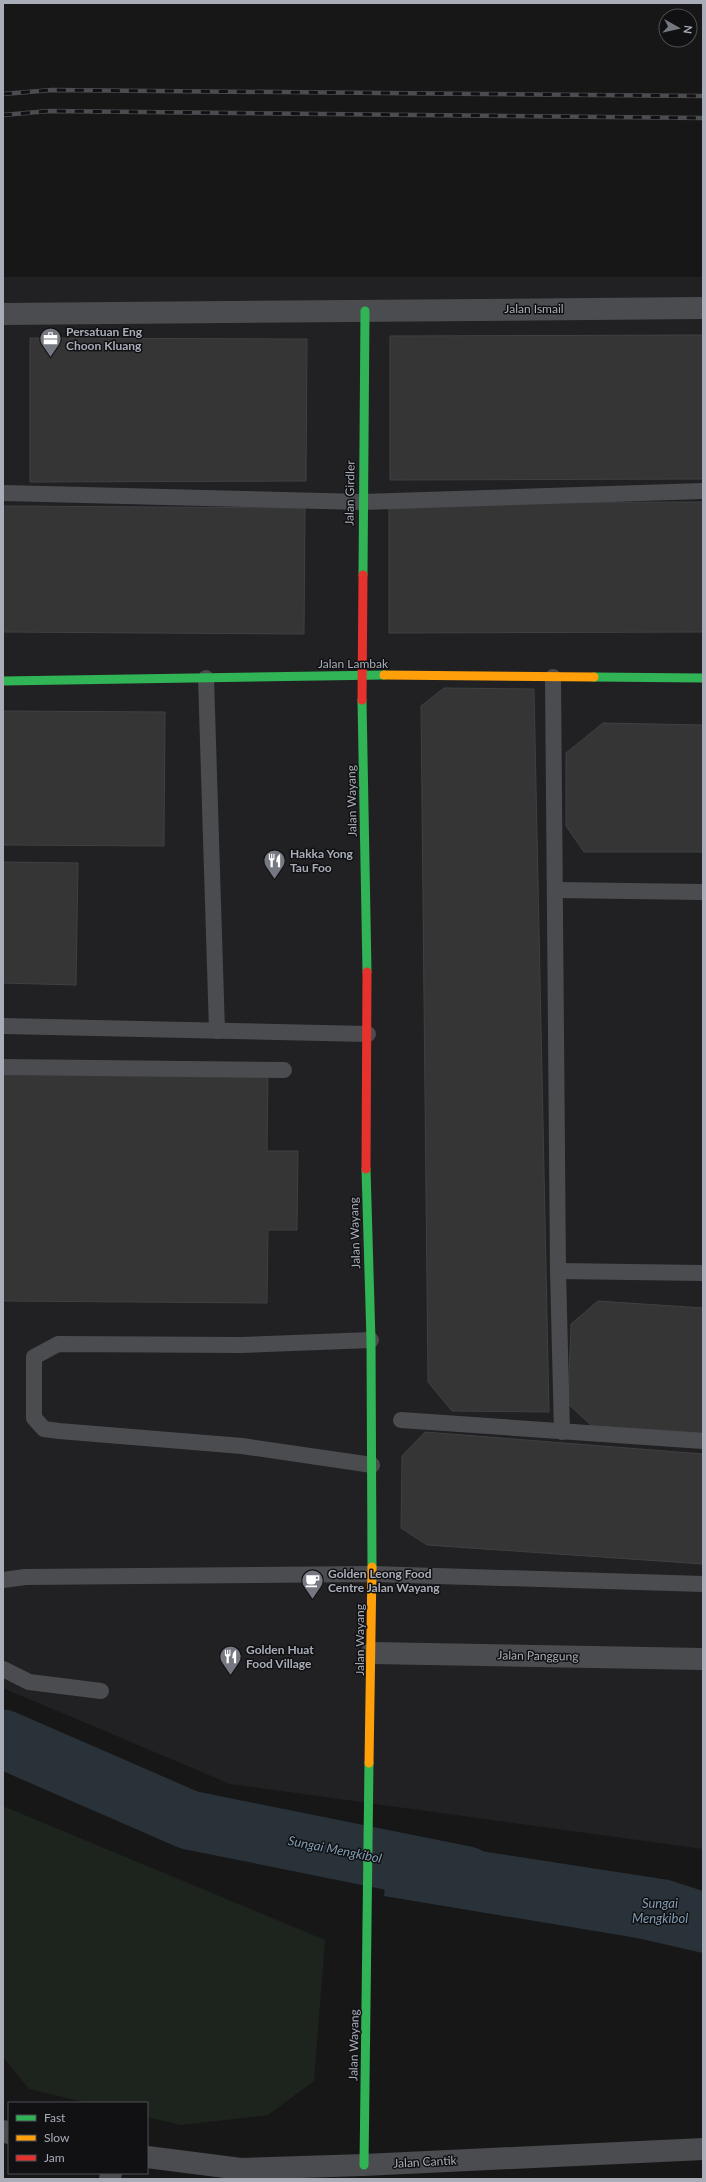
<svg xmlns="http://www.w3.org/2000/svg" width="706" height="2182" font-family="Lato,sans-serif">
	<rect width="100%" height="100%" fill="#171717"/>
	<!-- built -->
	<polygon fill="#212123" points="3,277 703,277 703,1849 230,1784 3,1688"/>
	<!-- green -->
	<polygon fill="#1d241e" points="3,1806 325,1940 314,2081 268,2115 181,2125 147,2117 147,2103 88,2103 29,2089 3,2057"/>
	<!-- water -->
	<polygon fill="#2a3239" points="389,1837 669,1880 703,1891 703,1953 637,1938 384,1896"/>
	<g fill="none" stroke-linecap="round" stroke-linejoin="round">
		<!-- river -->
		<polyline stroke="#2a3239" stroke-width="59" points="3,1739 189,1820 467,1876"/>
	</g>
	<!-- building -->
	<g fill="#353536" stroke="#3f4043">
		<polygon points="703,335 703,479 390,480 390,336"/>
		<polygon points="30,338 307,339 306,481 30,482"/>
		<polygon points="703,502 703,632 389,633 389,503"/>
		<polygon points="3,506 305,508 304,634 3,632"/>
		<polygon points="444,688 534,689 549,1412 452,1411 428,1382 421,706"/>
		<polygon points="3,711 165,712 164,846 3,845"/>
		<polygon points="603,723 703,725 703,852 584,852 566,826 566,753"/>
		<polygon points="3,862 78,863 76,985 3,983"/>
		<polygon points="3,1070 268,1072 267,1151 298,1151 297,1230 268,1230 267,1303 3,1301"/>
		<polygon points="598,1301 703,1308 703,1433 592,1426 568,1404 571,1324"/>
		<polygon points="425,1432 703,1454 703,1564 427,1545 401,1528 402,1456"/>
	</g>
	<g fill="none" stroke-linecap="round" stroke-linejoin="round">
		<!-- lane -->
		<g stroke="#4b4c50" stroke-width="16">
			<polyline points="3,493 362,502 703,491"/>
			<polyline points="553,677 558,1271 562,1432"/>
			<polyline points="206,678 217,1031"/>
			<polyline points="556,890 703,892"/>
			<polyline points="3,1026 368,1034"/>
			<polyline points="3,1067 284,1070"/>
			<polyline points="558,1271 703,1273"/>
			<polyline points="371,1340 241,1345 58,1344 34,1357 34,1418 44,1429 59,1431 242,1446 372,1465"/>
			<polyline points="401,1420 703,1441"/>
			<polyline points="3,1580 25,1577 372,1574 703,1584"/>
			<polyline points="3,1669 29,1682 101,1691"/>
		</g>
		<!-- street -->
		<g stroke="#4b4c50" stroke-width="22">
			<polyline points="3,314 703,308"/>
			<polyline points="372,1653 703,1659"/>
			<polyline points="3,2131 9,2133"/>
			<polyline points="147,2157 241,2169 364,2165 703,2149"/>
			<polyline points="110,2179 111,2173"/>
		</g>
		<!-- fast -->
		<g stroke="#30b455" stroke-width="9">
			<polyline points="363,575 365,311"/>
			<polyline points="594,677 703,678"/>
			<polyline points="3,681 384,675"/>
			<polyline points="362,700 367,972"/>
			<polyline points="366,1169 371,1340 372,1567"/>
			<polyline points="364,2165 369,1763"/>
		</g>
		<!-- slow -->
		<g stroke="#ff9f0a" stroke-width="9">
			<polyline points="384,675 594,677"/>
			<polyline points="369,1763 372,1567"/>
		</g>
		<!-- jam -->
		<g stroke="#e5322d" stroke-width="9">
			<polyline points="362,700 363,575"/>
			<polyline points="366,1169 367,972"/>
		</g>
		<defs>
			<g id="rail">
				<polyline points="3,94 52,90 703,96"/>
				<polyline points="3,115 49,111 703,118"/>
			</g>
		</defs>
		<!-- rail casing -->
		<use href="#rail" stroke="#4b4c4f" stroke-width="4.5"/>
		<!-- rail -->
		<use href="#rail" stroke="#111113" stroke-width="3" stroke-dasharray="9" stroke-linecap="butt"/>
	</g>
	<!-- icons -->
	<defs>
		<symbol id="office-pin" viewBox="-11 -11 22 30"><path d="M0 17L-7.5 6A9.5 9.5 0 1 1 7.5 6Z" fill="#757880" stroke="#111113"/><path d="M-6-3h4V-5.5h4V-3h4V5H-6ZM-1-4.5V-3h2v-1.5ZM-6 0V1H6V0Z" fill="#fff"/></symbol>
		<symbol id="restaurant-pin" viewBox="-11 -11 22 30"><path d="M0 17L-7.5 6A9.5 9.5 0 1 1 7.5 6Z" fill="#757880" stroke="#111113"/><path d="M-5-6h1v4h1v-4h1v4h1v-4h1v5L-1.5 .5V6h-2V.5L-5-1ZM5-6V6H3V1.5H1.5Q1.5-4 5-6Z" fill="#fff"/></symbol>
		<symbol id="cafe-pin" viewBox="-11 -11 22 30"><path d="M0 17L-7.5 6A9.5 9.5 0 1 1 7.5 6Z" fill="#757880" stroke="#111113"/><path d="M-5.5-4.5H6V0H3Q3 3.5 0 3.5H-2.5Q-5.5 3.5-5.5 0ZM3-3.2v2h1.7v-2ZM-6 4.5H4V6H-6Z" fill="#fff"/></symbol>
	</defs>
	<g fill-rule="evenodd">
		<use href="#office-pin" x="38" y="326" width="25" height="34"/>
		<use href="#restaurant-pin" x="262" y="848" width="25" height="34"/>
		<use href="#cafe-pin" x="300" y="1568" width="25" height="34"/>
		<use href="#restaurant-pin" x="218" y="1644" width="25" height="34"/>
	</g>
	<g text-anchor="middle" stroke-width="3" stroke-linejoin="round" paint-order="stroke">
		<!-- street labels -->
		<g font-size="12" fill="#a8adb8" stroke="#111113">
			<text x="534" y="313">Jalan Ismail</text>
			<text transform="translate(350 493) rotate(-89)" y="4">Jalan Girdler</text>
			<text x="353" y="668">Jalan Lambak</text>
			<text transform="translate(352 801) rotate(-91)" y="4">Jalan Wayang</text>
			<text transform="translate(355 1233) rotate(-92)" y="4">Jalan Wayang</text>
			<text transform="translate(360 1640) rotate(-90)" y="4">Jalan Wayang</text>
			<text transform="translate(538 1656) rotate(1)" y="4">Jalan Panggung</text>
			<text transform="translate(354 2045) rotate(-89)" y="4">Jalan Wayang</text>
			<text transform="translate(425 2162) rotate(-3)" y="4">Jalan Cantik</text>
		</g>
		<!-- poi labels -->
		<g font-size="12" font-weight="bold" fill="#a8adb8" stroke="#111113" text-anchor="start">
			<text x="66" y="336">Persatuan Eng<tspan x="66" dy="14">Choon Kluang</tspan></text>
			<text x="290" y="858">Hakka Yong<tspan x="290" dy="14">Tau Foo</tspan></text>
			<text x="328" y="1578">Golden Leong Food<tspan x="328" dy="14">Centre Jalan Wayang</tspan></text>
			<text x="246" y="1654">Golden Huat<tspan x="246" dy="14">Food Village</tspan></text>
		</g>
		<!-- water labels -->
		<g font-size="13" font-style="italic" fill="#7f9bb3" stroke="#111113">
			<text transform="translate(335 1849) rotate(11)" y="5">Sungai Mengkibol</text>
			<text x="660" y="1908">Sungai<tspan x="660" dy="15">Mengkibol</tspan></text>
		</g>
	</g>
	<!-- border -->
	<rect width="706" height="2182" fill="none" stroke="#a8adb8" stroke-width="8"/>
	<!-- legend -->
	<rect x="8" y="2102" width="140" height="72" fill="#111113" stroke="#4d4f55"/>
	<rect x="16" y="2115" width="20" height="6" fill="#30b455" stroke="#4d4f55"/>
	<text x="44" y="2122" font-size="12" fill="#a8adb8">Fast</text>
	<rect x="16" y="2135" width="20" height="6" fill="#ff9f0a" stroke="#4d4f55"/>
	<text x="44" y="2142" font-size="12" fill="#a8adb8">Slow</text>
	<rect x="16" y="2155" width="20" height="6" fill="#e5322d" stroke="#4d4f55"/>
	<text x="44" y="2162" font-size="12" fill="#a8adb8">Jam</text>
	<!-- north arrow -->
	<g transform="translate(678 28) rotate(98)"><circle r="19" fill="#111113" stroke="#4d4f55"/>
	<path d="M0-3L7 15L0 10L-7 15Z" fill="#757880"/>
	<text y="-6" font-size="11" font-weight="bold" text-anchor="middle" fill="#a8adb8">N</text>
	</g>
</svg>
